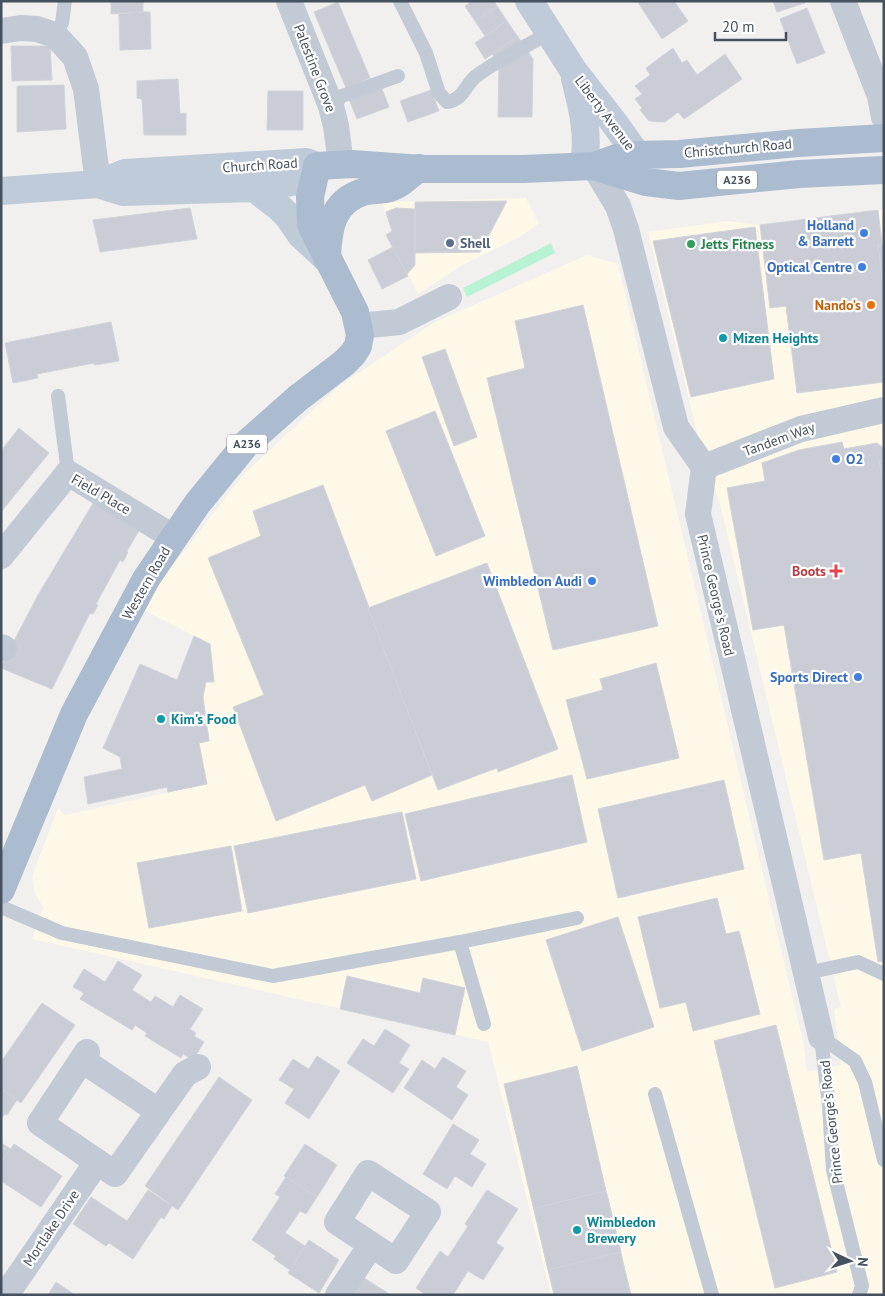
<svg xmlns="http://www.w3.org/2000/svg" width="885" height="1296" font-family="'PT Sans',sans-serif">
	<rect width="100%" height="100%" fill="#f2efef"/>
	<!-- commercial -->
	<g fill="#fdf8e7">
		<polygon points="526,198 539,224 518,238 461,266 418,294 386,235 392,230 382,202"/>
		<polygon points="884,209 884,1295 551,1295 488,1042 32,939 43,907 35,894 32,876 58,808 65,815 207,784 199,743 209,740 203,697 206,682 214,682 210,644 143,610 166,574 245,473 339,386 433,323 587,255 618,264 804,1046 807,1072 841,1065 834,1009 841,1007 721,508 697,433 648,232 727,221 760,225"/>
	</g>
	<!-- green -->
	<polygon fill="#baf2d4" points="551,243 555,253 467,297 463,288"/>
	<!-- building -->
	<g fill="#cacdd5" stroke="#d2d4db">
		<polygon points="111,1 143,1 143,12 111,14"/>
		<polygon points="472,1 494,1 497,6 475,21 465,6"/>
		<polygon points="637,1 674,1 688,21 662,39"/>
		<polygon points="773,1 804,1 805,3 777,12"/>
		<polygon points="338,2 370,78 346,88 314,12"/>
		<polygon points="497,6 507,21 485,36 475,21"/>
		<polygon points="807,8 825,53 797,64 780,19"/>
		<polygon points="143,12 150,12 151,49 120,50 119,14"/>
		<polygon points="507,21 518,37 485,59 475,43"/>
		<polygon points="518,37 533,59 532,117 498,117 499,63 492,54"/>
		<polygon points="11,46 50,46 52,80 12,81"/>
		<polygon points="673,48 682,63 687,60 697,75 725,54 742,79 684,119 678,112 665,122 649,121 640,110 642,108 635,99 642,94 635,86 650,75 646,68"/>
		<polygon points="178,79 180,114 186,113 186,135 144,135 142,99 137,98 137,81"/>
		<polygon points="380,84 389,107 357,119 348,97"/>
		<polygon points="64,85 66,129 17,132 17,86"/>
		<polygon points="431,90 439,111 408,122 400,101"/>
		<polygon points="268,91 303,91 303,130 267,130"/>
		<polygon points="507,201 480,252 415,253 415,202"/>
		<polygon points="190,208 197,239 100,252 93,220"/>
		<polygon points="396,208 415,209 415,265 407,274 386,235 392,231 386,212"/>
		<polygon points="878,210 882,245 878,245 884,292 884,382 797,393 786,306 770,308 760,225"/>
		<polygon points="755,227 774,379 691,397 653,241"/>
		<polygon points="884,244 884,292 878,245"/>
		<polygon points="393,247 408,276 382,289 368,260"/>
		<polygon points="583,305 658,626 553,650 487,378 525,368 515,321"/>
		<polygon points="111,322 119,361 95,365 94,363 37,374 38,378 13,383 5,343"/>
		<polygon points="445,349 477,437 454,446 422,357"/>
		<polygon points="435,411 485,536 436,556 386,431"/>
		<polygon points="19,428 49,453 1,512 1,451"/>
		<polygon points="842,442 844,449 877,443 883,448 884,451 884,461 879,461 884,488 884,961 878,962 861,853 824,860 784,625 753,630 727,488 765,481 762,463 799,450"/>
		<polygon points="879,461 884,461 884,488"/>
		<polygon points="323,485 432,775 372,801 365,785 276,821 233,707 264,695 208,558 261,536 253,511"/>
		<polygon points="95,500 140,529 127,551 128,552 123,562 120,560 96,604 98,605 93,614 90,613 52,689 1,668 1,666 38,595"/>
		<polygon points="487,563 558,749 498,772 497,768 438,790 368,608"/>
		<polygon points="194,636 210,644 214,682 206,682 203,697 209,741 199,743 207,784 168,792 167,787 88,804 84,777 122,769 120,757 103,748 140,664 177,680"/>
		<polygon points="656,663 679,758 587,779 566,700 603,690 600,679"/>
		<polygon points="572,775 587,842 421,881 405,814"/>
		<polygon points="724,780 744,869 618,898 598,809"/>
		<polygon points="402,812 416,879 248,913 234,846"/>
		<polygon points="231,846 242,911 149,928 137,863"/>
		<polygon points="717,898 726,934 739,931 760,1014 693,1031 686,1002 660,1008 638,917"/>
		<polygon points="618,917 654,1027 582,1051 546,940"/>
		<polygon points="118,961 142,975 132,990 151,1002 155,996 173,1007 180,995 203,1009 190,1029 196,1033 194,1036 204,1042 193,1060 183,1054 181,1058 145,1036 147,1033 135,1025 132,1030 80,999 84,993 73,987 84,969 105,982"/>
		<polygon points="347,976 420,993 423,978 465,988 455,1035 340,1009"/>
		<polygon points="42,1003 75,1025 21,1103 1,1089 1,1062"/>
		<polygon points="776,1025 837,1272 775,1288 714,1041"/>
		<polygon points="385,1029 410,1045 399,1063 409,1069 393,1093 347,1063 363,1039 374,1046"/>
		<polygon points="317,1056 340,1071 309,1119 285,1103 294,1089 279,1080 293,1059 309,1069"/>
		<polygon points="443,1057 466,1071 456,1087 468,1095 452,1120 404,1088 422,1060 435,1069"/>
		<polygon points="577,1066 606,1191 631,1295 554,1295 519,1147 504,1084"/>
		<polygon points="219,1077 252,1100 178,1210 145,1186"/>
		<polygon points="1,1089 17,1100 7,1115 5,1114 1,1119"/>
		<polygon points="453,1124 479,1140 470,1154 486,1164 472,1187 455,1176 447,1189 423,1174"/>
		<polygon points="1,1143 11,1149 1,1163"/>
		<polygon points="14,1144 62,1176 41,1207 1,1181 1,1163"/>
		<polygon points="305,1144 337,1165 317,1197 284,1176"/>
		<polygon points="286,1177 317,1197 306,1214 300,1211 285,1233 305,1246 290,1270 274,1259 276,1256 252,1240 280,1197 275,1194"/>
		<polygon points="148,1190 172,1206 164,1219 161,1217 133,1259 109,1243 106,1246 73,1224 91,1197 127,1221"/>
		<polygon points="487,1190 518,1209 496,1243 504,1248 483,1280 468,1271 453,1295 426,1295 416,1288 440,1251 448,1257 468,1226 465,1224"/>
		<polygon points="606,1191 621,1252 548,1270 534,1208"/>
		<polygon points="309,1240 339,1260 319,1293 288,1273"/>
		<polygon points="364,1278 391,1295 353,1295"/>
		<polygon points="56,1282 75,1295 48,1295"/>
	</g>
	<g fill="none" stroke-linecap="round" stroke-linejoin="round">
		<!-- lane -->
		<g stroke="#c1cad5" stroke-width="14">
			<path d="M400 1 426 53 439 93 447 102C464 99 464 87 475 77 495 61 527 46 549 33"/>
			<polyline points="55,35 62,23 65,1"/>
			<polyline points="331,106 342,96 398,76"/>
			<polyline points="58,396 68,473"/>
			<polyline points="1,907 62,933 273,976 460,942 577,918"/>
			<polyline points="460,942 484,1024"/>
			<polyline points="806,973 858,962 884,974"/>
			<polyline points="821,1037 829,1106 833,1170 862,1286 859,1295"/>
			<polyline points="821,1037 855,1061 865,1082 884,1160"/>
			<polyline points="655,1094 712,1295"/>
		</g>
		<!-- street -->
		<g stroke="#c1cad5" stroke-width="26">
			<polyline points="289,1 331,106 336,126 341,165"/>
			<polyline points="843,1 880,96 884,117"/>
			<polyline points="1,31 21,28 37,29 55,35 75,57 86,89 98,184"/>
			<polyline points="594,166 618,206 626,229 676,427 704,467 698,514 821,1037"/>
			<polyline points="359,326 399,322 449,297"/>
			<polyline points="704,467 801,429 884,410"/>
			<polyline points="1,556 68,473 173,537"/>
			<polyline points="1,647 4,648"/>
			<polyline points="87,1052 40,1123 115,1174 185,1074 198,1067"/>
			<polyline points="82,1060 158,1111"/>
			<polygon points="368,1173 428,1212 396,1261 337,1222"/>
			<polyline points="6,1295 97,1162"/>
			<polyline points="338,1295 371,1245"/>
		</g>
		<!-- secondary -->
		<g stroke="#c0cbd9" stroke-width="28">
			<polyline points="529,1 573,70 615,124 637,155"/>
			<path d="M575 79C583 110 589 134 584 166"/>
			<polyline points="98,184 124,192 254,188 299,181 317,166"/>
			<polyline points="254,188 280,208 288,216 301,235 327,259"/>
			<polyline points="1,191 98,184 125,173 306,162 317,166"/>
		</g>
		<!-- primary -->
		<g stroke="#acbcd0" stroke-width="28">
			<polyline points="594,166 617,158 637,155 679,154 798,143 884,138"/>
			<path d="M327 259C328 230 331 202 363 192 371 189 381 191 390 188 399 186 410 174 419 168"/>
			<polyline points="1,890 74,714 146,579 197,504 246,444 298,398 344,363 353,354 358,346 360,335 355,312 311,225 310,197 317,166 352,164 422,169 523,169 594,166 646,182 679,186 799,174 884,170"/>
		</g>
	</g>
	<!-- markers -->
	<g fill="#3f7fe0" stroke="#fff" stroke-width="2">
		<circle cx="864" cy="233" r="5"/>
		<circle cx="862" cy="267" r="5"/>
		<circle cx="836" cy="459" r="5"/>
		<circle cx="592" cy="581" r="5"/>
		<circle cx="858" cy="677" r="5"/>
	</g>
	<circle fill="#5c6f8a" stroke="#fff" stroke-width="2" cx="450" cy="243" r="5"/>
	<circle fill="#2e9e5b" stroke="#fff" stroke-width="2" cx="691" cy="244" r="5"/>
	<circle fill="#e8710a" stroke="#fff" stroke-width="2" cx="871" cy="305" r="5"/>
	<g fill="#0f9aa8" stroke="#fff" stroke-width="2">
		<circle cx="723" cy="338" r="5"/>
		<circle cx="161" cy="719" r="5"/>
		<circle cx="577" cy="1230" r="5"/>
	</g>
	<path fill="#e0444e" stroke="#fff" stroke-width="2" d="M833.5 563.5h5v5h5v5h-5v5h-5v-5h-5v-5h5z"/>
	<g text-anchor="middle" stroke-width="4.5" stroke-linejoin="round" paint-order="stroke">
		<!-- shield labels -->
		<g fill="#fff" stroke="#7d858e" stroke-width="1">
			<rect x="717" y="170.5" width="40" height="19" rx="4"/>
			<rect x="227" y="434.5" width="40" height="19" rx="4"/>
		</g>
		<g font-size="12" font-weight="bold" fill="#45515e">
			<text x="737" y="184">A236</text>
			<text x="247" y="448">A236</text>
		</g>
		<!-- street labels -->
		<g font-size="14" fill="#45515e" stroke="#fff">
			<text transform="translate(315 68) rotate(69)" y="5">Palestine Grove</text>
			<text transform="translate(605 113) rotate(53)" y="5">Liberty Avenue</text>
			<text transform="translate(738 148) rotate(-5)" y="5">Christchurch Road</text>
			<text transform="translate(260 165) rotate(-4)" y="5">Church Road</text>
			<text transform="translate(779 439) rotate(-20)" y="5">Tandem Way</text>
			<text transform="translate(101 494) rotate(30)" y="5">Field Place</text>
			<text transform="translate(146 583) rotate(-60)" y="5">Western Road</text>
			<text transform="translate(716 595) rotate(77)" y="5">Prince George's Road</text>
			<text transform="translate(831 1122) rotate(-96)" y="5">Prince George's Road</text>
			<text transform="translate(51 1228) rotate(-56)" y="5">Mortlake Drive</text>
		</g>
		<!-- shop labels -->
		<g font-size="14" font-weight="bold" fill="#366cbe" stroke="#fff" text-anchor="end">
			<text x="854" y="230">Holland<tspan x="854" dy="16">&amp; Barrett</tspan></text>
			<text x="852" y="272">Optical Centre</text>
			<text x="846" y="464" text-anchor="start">O2</text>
			<text x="582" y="586">Wimbledon Audi</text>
			<text x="848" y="682">Sports Direct</text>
		</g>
		<!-- service labels -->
		<g font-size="14" font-weight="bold" fill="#4e5e75" stroke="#fff" text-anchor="start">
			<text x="460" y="248">Shell</text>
		</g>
		<!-- leisure labels -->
		<g font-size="14" font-weight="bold" fill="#27864d" stroke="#fff" text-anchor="start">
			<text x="701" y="249">Jetts Fitness</text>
		</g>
		<!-- food labels -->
		<g font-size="14" font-weight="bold" fill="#c56008" stroke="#fff" text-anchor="end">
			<text x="861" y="310">Nando's</text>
		</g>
		<!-- culture labels -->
		<g font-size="14" font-weight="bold" fill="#0d838f" stroke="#fff" text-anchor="start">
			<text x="733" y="343">Mizen Heights</text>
			<text x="171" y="724">Kim's Food</text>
			<text x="587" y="1227">Wimbledon<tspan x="587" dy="16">Brewery</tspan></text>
		</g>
		<!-- health labels -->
		<g font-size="14" font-weight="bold" fill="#be3a42" stroke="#fff" text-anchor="end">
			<text x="826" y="576">Boots</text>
		</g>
	</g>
	<!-- border -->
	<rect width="885" height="1296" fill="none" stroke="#45515e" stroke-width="5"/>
	<!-- north arrow -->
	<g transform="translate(850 1261) rotate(94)" stroke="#ffffff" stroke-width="4" paint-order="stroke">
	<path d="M0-4L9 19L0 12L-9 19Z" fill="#45515e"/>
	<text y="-8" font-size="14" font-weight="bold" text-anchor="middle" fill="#45515e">N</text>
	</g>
	<!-- scale -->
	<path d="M715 32v8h71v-8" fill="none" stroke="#45515e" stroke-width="2.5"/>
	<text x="722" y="32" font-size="15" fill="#45515e" stroke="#ffffff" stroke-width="4" paint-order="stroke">20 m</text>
</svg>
